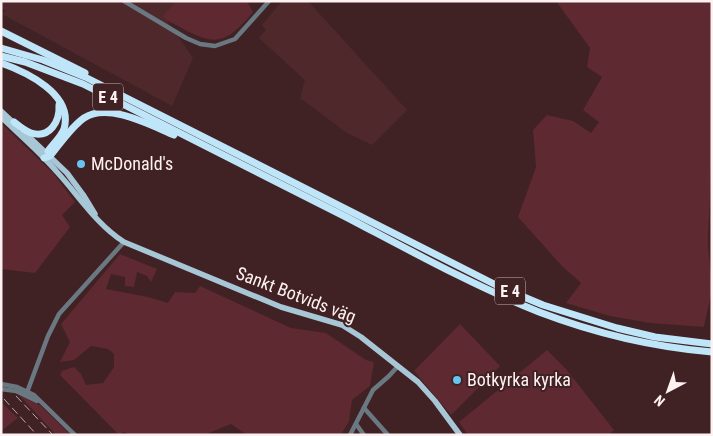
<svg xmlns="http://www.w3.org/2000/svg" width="713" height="436" font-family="'Roboto Condensed',sans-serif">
	<rect width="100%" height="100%" fill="#402124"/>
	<!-- built -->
	<g fill="#4f282c">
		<polygon points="1,1 176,1 164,16 193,58 172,106 2,14 6,11 1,7"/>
		<polygon points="282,1 308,1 407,110 372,145 347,133 300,98 305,80 259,38 266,30 262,25"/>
	</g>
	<!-- green -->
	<g fill="#5e2930">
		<path d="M176 1H247L253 12C219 54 208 41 166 20L163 16Z"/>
		<path d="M556 1H712C712 79 713 156 708 234 707 254 713 274 711 294 709 305 706 316 704 327L650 323 610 316 566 303 581 283 562 266 518 217 536 167 533 130 547 115 573 121 591 133 599 122 583 110 602 77 587 67 590 48Z"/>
		<polygon points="1,123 53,173 75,202 62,215 70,227 35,273 1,269"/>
		<polygon points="120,254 157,269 151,282 147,276 137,272 134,287 125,286 125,277 111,274 106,289 148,297 168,303 175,292 195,293 200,286 291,328 326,333 366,360 374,362 370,386 352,400 349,421 341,435 247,435 231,424 204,435 128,435 125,432 118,434 60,375 62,371 74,367 81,374 86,385 103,383 114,367 114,354 108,349 91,346 74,360 60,362 70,342 61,324"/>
		<polygon points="460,324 500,366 451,415 414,371"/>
		<polygon points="547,350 566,369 614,430 609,435 468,435 459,422"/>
		<polygon points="19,395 40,405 71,435 56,435"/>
		<polygon points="1,402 18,418 1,431"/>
	</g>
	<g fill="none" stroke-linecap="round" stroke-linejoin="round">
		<!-- minor -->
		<g stroke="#6a7981" stroke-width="4.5">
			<polyline points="124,1 186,38 200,44 215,46 235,39 269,1"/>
			<polyline points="1,384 17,387 34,395 75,435"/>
			<polyline points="1,389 16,391 37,401"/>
			<polyline points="26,395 48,336 59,314 124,242"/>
			<polyline points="364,408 388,435"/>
			<polyline points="356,424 364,435"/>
			<polyline points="350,435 373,390 389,376 398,366"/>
		</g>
		<!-- major -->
		<g stroke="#a7c6d6" stroke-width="5.5">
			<polyline points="1,111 16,125"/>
			<path d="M1 117C20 135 40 152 57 172 79 196 96 224 124 242L281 307 342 325 361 337 418 382 435 401 460 435"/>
			<polyline points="23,131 67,173 84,196 95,214"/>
		</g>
		<!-- highway -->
		<g stroke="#bfe5f9" stroke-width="7">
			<polyline points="1,31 85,73"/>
			<polyline points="1,48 43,60 85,77 500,287 543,305 617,328 655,337 712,344"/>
			<path d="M1 56 25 62 83 84C170 128 258 173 346 217 409 250 472 285 539 312 594 333 653 347 712 352"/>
			<path d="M1 63C26 72 74 94 64 129 61 137 53 144 48 151"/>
			<path d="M14 122C19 126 25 131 31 133 50 139 60 121 59 105"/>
			<path d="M44 158 50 156C60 144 71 127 84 118 108 102 150 125 174 135"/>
		</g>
		<!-- rail -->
		<g stroke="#bba8a9" stroke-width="1" stroke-dasharray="8 4" stroke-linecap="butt">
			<polyline points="16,396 53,435"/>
			<polyline points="4,399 37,435"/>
		</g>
	</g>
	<!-- markers -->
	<g fill="#67c4f0" stroke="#402124" stroke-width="2">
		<circle cx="81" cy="164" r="5"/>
		<circle cx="457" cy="380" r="5"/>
	</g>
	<g text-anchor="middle" stroke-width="4" stroke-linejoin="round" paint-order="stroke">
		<!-- shield labels -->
		<g fill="#402124" stroke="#c5b3b4" stroke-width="1">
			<rect x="93" y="83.5" width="30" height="27" rx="4"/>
			<rect x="495" y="277.5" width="30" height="27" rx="4"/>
		</g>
		<g font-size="16" font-weight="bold" fill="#fef1f1">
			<text x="108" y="103">E 4</text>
			<text x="510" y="297">E 4</text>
		</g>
		<!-- poi labels -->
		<g font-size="18" fill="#fef1f1" stroke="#402124" text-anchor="start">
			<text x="91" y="170">McDonald's</text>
			<text x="467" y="386">Botkyrka kyrka</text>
		</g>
		<!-- street labels -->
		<g font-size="18" fill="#fef1f1" stroke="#402124">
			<text transform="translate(296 295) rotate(21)" y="6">Sankt Botvids väg</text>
		</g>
	</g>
	<!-- border -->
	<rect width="713" height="436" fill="none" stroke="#fef1f1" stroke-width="5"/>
	<!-- north arrow -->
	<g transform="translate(668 391) rotate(221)" stroke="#402124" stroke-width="4" paint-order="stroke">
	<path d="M0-4L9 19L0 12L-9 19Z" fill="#fef1f1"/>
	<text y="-8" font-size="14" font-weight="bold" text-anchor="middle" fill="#fef1f1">N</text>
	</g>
</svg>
